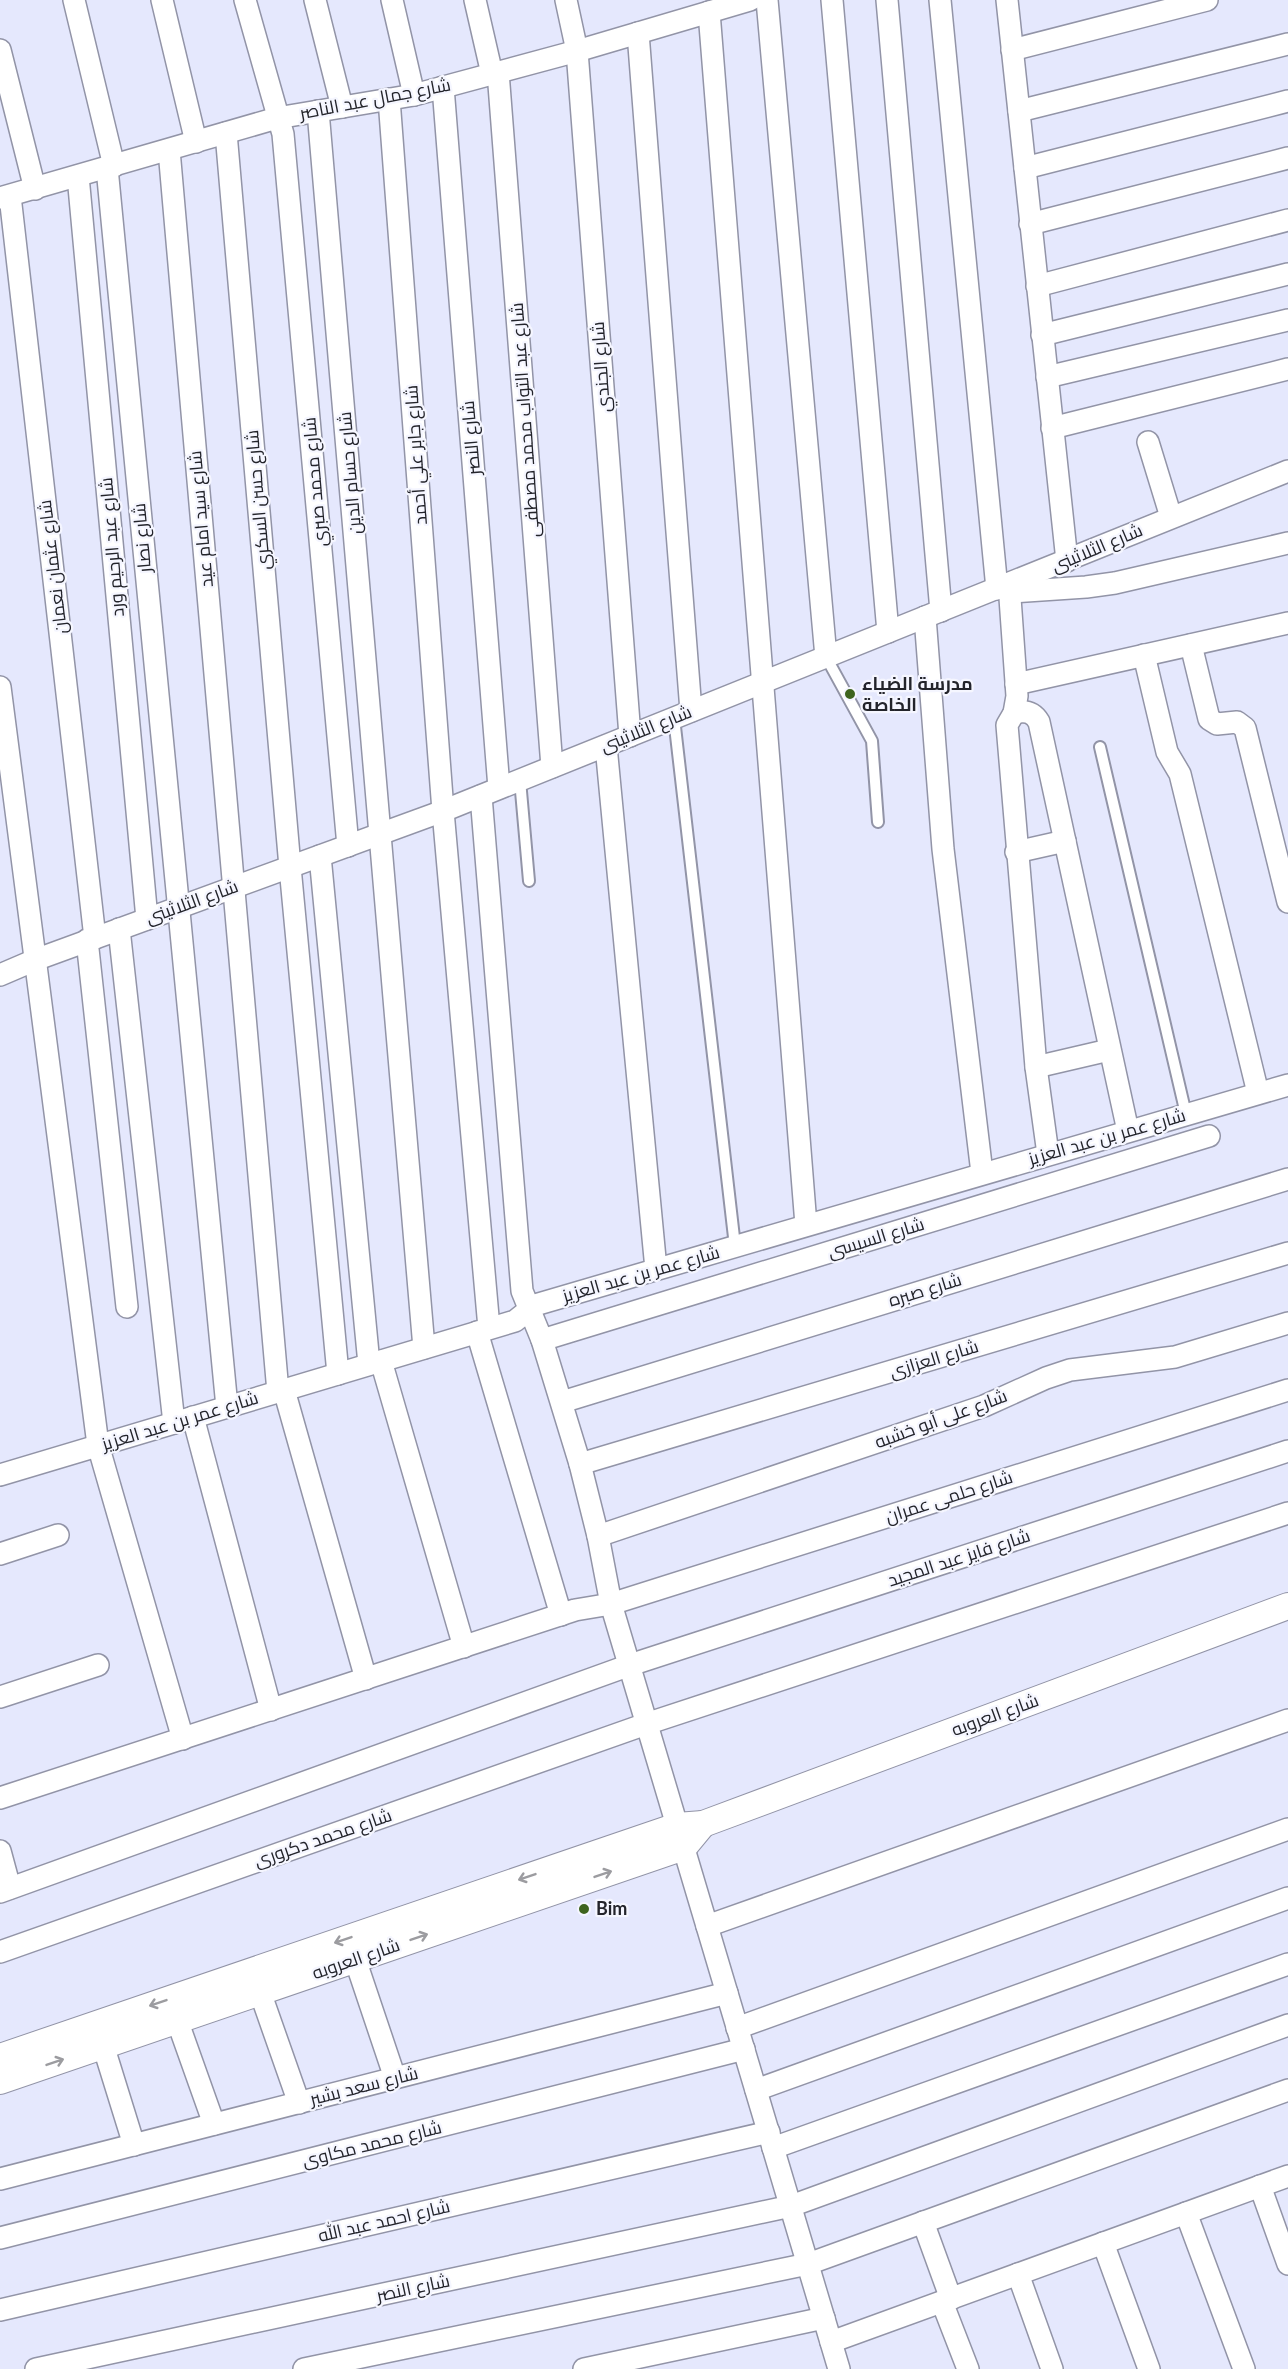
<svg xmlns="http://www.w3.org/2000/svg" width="1288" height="2369" font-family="Lato,Cairo,sans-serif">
	<rect width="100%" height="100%" fill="#e5e8fd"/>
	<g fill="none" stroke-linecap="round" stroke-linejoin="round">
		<defs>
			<g id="service">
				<polyline points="826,657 872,741 878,822"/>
				<polyline points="674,718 735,1246"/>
				<polyline points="1100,747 1186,1114"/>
				<polyline points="520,780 529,881"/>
			</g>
			<g id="minor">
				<polyline points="74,0 114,166"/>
				<polyline points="162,0 196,142"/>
				<polyline points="245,0 283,134 348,846"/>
				<polyline points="315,0 342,107"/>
				<polyline points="392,0 414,95"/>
				<polyline points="475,0 492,74"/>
				<polyline points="566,0 577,51 630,736"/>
				<polyline points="767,0 826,657"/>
				<polyline points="832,0 888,632"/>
				<polyline points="887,0 941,611"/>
				<polyline points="940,0 997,589"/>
				<polyline points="1007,0 1067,561"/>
				<polyline points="709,12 806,1225"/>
				<polyline points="638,33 691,711"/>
				<polyline points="0,50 35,189"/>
				<polyline points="1012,50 1207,0"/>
				<polyline points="498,72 552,767"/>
				<polyline points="443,87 499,788"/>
				<polyline points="389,99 443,811 489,1328"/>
				<polyline points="318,111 424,1348"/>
				<polyline points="1019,111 1288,44"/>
				<polyline points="226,133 290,867 338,1374"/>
				<polyline points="169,150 278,1392"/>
				<polyline points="107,168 227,1407"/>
				<polyline points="1025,168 1288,101"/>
				<polyline points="78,176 147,919"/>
				<polyline points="10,196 95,938"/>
				<polyline points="0,198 277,118 414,95 577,51 750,0"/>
				<polyline points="1030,224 1288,158"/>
				<polyline points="1037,286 1288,220"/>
				<polyline points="1042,335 1288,274"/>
				<polyline points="1047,377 1288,320"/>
				<polyline points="1052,428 1288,369"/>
				<polyline points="1148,442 1171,517"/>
				<polyline points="1009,584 1017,696 1014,713 1007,725 1036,1067 1048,1154"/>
				<polyline points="1011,592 1086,587 1115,583 1288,543"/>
				<polyline points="925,617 943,849 982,1173"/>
				<polyline points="1191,645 1209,719 1217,724 1237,722 1245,728 1288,902"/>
				<polyline points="1144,655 1167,752 1180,774 1258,1093"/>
				<polyline points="1016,684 1288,623"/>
				<polyline points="0,687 98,1445 183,1739"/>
				<path d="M1014 713C1026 710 1033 712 1039 722L1128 1131"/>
				<polyline points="606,746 656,1269"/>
				<polyline points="481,796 522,1291 542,1340 580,1464 598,1536 611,1604 839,2369"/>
				<polyline points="1016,852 1065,841"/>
				<polyline points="320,856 369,1364"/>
				<polyline points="119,929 174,1423"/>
				<polyline points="87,940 127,1307"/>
				<polyline points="0,975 35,960 443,811 1288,471"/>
				<polyline points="1036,1067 1109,1050"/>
				<polyline points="477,1332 561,1615"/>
				<polyline points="542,1340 1209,1136"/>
				<polyline points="381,1361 464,1647"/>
				<polyline points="284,1390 366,1679"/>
				<polyline points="562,1402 1288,1179"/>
				<polyline points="193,1417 271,1710"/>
				<polyline points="580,1464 1288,1253"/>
				<polyline points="0,1475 515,1321 535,1305 1288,1085"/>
				<polyline points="598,1536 984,1406 1046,1378 1070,1370 1175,1357 1288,1323"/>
				<polyline points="0,1554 58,1535"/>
				<polyline points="0,1697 98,1665"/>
				<polyline points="0,1798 575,1610 611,1604 1288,1390"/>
				<polyline points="0,1851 10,1888"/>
				<polyline points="0,1892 630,1665 1288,1451"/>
				<polyline points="707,1926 1288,1720"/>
				<polyline points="0,1952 646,1724 1288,1513"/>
				<polyline points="355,1959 395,2078"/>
				<polyline points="260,1992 299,2103"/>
				<polyline points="177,2020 214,2124"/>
				<polyline points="737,2028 1288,1829"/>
				<polyline points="103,2045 134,2145"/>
				<polyline points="756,2090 1288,1898"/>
				<polyline points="773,2148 1288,1964"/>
				<polyline points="0,2179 727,1993"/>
				<polyline points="1260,2186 1288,2264"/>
				<polyline points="1186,2213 1244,2369"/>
				<polyline points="923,2222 951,2299"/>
				<polyline points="0,2238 744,2049"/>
				<polyline points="1103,2243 1149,2369"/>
				<polyline points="1018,2274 1052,2369"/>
				<polyline points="942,2302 968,2369"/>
				<polyline points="0,2310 769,2132"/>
				<polyline points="831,2342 1288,2176"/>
				<polyline points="36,2369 791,2206 1288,2025"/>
				<polyline points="304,2369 808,2264 1288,2090"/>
				<polyline points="584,2369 824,2318"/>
			</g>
			<g id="tertiary">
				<polyline points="0,2057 677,1826 703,1824 1288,1606"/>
				<polyline points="0,2081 684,1847 703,1824"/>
			</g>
		</defs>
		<!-- service casing -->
		<use href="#service" stroke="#9294a7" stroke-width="14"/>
		<!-- minor casing -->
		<use href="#minor" stroke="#9294a7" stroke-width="24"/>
		<!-- tertiary casing -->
		<use href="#tertiary" stroke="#9294a7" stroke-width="28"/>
		<!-- service -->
		<use href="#service" stroke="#fff" stroke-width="10"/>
		<!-- minor -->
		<use href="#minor" stroke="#fff" stroke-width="21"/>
		<!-- tertiary -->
		<use href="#tertiary" stroke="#fff" stroke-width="26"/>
	</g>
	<!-- one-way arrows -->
	<defs><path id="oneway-shaft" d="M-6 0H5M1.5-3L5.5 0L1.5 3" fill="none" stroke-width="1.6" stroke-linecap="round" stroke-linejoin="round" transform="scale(1.5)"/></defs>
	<g stroke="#9c9ca0">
		<use href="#oneway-shaft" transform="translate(603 1874) rotate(-19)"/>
		<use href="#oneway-shaft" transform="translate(527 1877) rotate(161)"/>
		<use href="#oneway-shaft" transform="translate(419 1937) rotate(-19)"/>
		<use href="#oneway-shaft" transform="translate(343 1940) rotate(161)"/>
		<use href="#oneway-shaft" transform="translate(158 2003) rotate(161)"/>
		<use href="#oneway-shaft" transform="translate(55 2062) rotate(-19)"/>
	</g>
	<!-- markers -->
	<g fill="#3e641e" stroke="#f5f6ff" stroke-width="2">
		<circle cx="850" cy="694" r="6"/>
		<circle cx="584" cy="1909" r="6"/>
	</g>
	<g text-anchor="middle" stroke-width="4.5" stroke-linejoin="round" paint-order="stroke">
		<!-- street labels -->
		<g font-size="18" fill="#23242b" stroke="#f5f6ff">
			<text transform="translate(375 99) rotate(-11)" y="6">شارع جمال عبد الناصر</text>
			<text transform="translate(601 367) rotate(-94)" y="6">شارع الجندي</text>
			<text transform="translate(525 420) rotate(-94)" y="6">شارع عبد التواب محمد مصطفى</text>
			<text transform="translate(471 438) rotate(-95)" y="6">شارع النصر</text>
			<text transform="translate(416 455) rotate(-94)" y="6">شارع جابر علي أحمد</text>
			<text transform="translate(350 473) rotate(-95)" y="6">شارع حسام الدين</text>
			<text transform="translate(315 482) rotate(-95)" y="6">شارع محمد صبري</text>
			<text transform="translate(258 500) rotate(-95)" y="6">شارع حسن السكري</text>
			<text transform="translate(201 519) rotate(-95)" y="6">شارع سيد امام عيد</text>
			<text transform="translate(142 538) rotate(-95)" y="6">شارع نصار</text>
			<text transform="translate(112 547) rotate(-95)" y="6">شارع عبد الرحيم ورد</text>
			<text transform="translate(1097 548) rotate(-23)" y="6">شارع الثلاثينى</text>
			<text transform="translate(53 567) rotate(-97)" y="6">شارع عثمان نعمان</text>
			<text transform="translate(646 729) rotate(-22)" y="6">شارع الثلاثينى</text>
			<text transform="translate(192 902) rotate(-20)" y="6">شارع الثلاثينى</text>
			<text transform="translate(1107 1137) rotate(-16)" y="6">شارع عمر بن عبد العزيز</text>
			<text transform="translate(876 1238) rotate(-17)" y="6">شارع السيسى</text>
			<text transform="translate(641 1274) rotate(-16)" y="6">شارع عمر بن عبد العزيز</text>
			<text transform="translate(925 1290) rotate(-17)" y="6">شارع صبره</text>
			<text transform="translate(934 1359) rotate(-17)" y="6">شارع العزازى</text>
			<text transform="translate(941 1419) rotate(-20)" y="6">شارع على أبو خشبه</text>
			<text transform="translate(180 1421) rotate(-17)" y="6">شارع عمر بن عبد العزيز</text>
			<text transform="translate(949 1497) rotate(-18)" y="6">شارع حلمى عمران</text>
			<text transform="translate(959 1558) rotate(-18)" y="6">شارع فايز عبد المجيد</text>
			<text transform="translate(995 1715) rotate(-20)" y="6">شارع العروبه</text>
			<text transform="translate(323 1838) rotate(-19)" y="6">شارع محمد دكرورى</text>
			<text transform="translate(356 1959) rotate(-19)" y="6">شارع العروبه</text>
			<text transform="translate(364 2086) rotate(-14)" y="6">شارع سعد بشير</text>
			<text transform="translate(372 2144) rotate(-14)" y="6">شارع محمد مكاوى</text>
			<text transform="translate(384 2221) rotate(-13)" y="6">شارع احمد عبد الله</text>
			<text transform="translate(413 2288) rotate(-12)" y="6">شارع النصر</text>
		</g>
		<!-- poi labels -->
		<g font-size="18" font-weight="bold" fill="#23242b" stroke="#f5f6ff" text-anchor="start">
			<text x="862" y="690">مدرسة الضياء<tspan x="862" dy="21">الخاصة</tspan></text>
			<text x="596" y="1915">Bim</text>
		</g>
	</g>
</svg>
